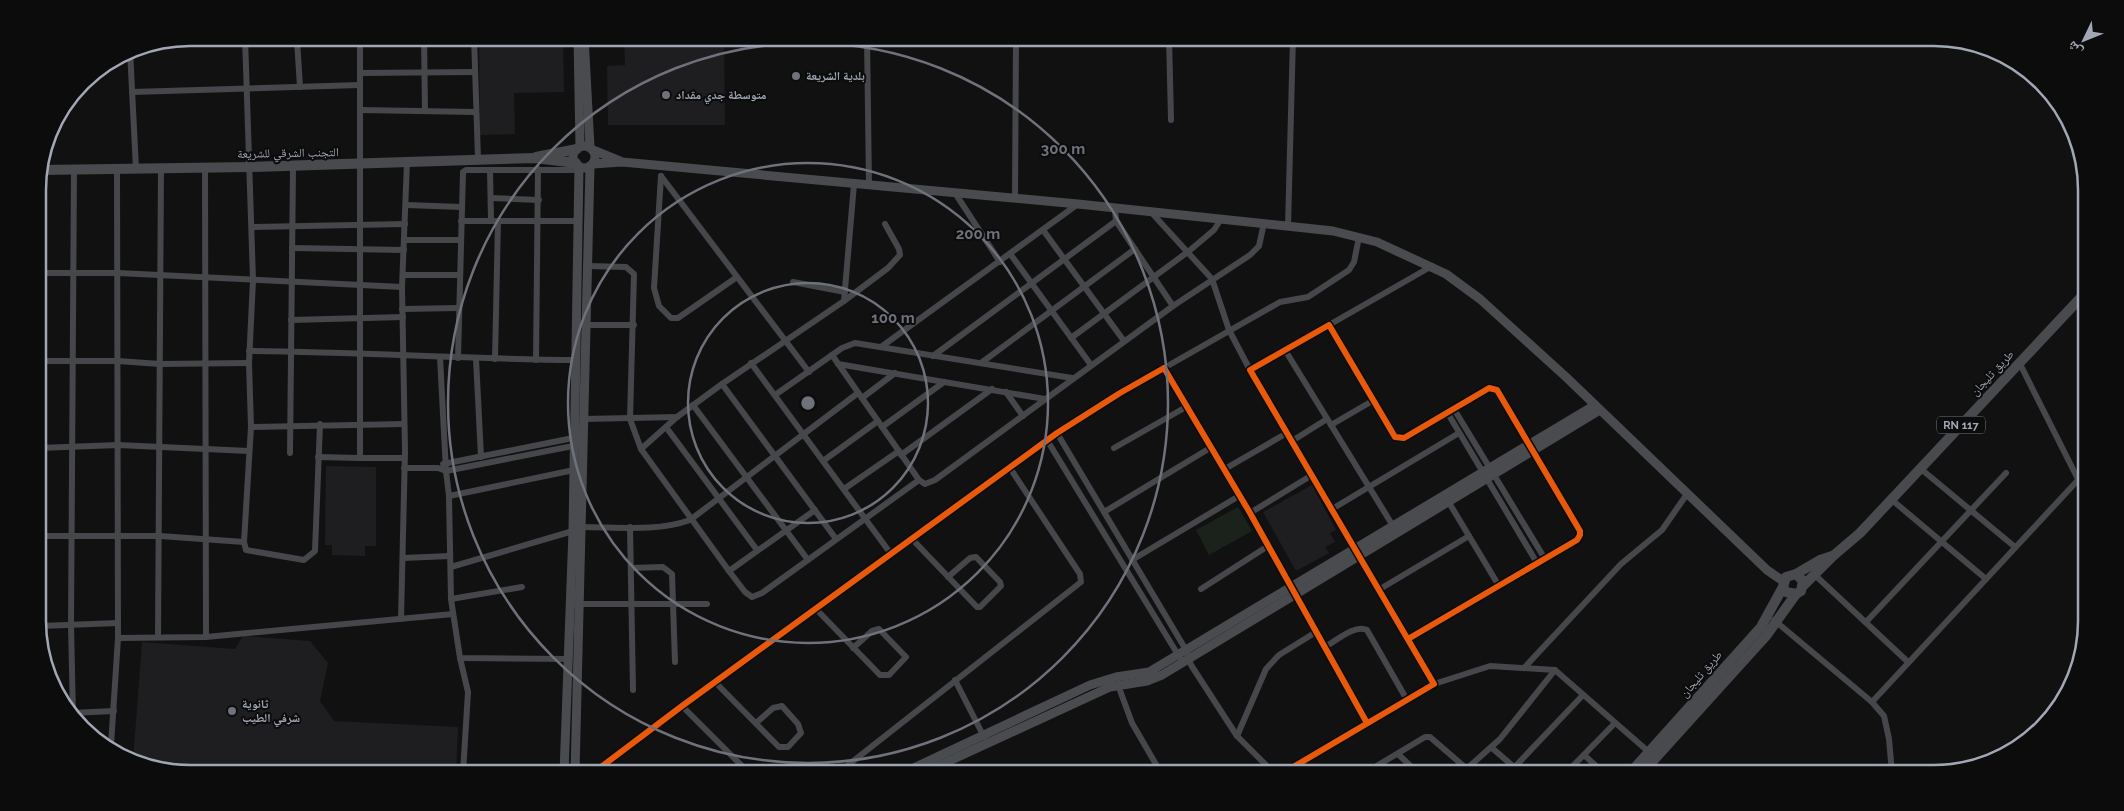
<svg xmlns="http://www.w3.org/2000/svg" width="2124" height="811" font-family="Raleway,'Noto Naskh Arabic',sans-serif">
	<rect width="100%" height="100%" fill="#111112"/>
	<!-- built -->
	<g fill="#1e1e20">
		<polygon points="479,38 563,38 564,92 514,93 515,134 480,135"/>
		<polygon points="624,38 724,38 725,125 608,125 607,66 625,65"/>
		<polygon points="326,466 376,467 376,546 365,546 365,556 332,555 332,545 325,545"/>
		<polygon points="1312,485 1336,530 1330,533 1335,542 1325,547 1329,553 1296,571 1263,512"/>
		<polygon points="243,636 310,641 328,663 320,701 334,721 458,727 456,773 190,773 141,765 133,760 142,642 235,649"/>
	</g>
	<!-- pitch -->
	<polygon fill="#1b221c" points="1238,507 1252,531 1209,555 1196,530"/>
	<g fill="none" stroke-linecap="round" stroke-linejoin="round">
		<!-- street -->
		<g stroke="#46474a" stroke-width="6">
			<polyline points="245,37 253,280 249,363 251,427 244,542 246,550 304,560 315,551 320,424"/>
			<polyline points="360,37 360,458 404,458"/>
			<polyline points="424,37 425,111"/>
			<polyline points="474,37 478,159"/>
			<polyline points="867,37 869,186"/>
			<polyline points="1169,37 1171,120"/>
			<polyline points="297,40 300,87"/>
			<polyline points="166,42 474,38"/>
			<polyline points="867,42 1016,44"/>
			<polyline points="130,50 136,169"/>
			<polyline points="360,73 474,72"/>
			<polyline points="132,92 360,85"/>
			<polyline points="360,110 475,112"/>
			<polyline points="205,167 206,637"/>
			<polyline points="490,170 491,221"/>
			<polyline points="661,176 809,372"/>
			<polyline points="661,176 654,288 659,306 671,318 678,318 737,277"/>
			<polyline points="955,193 1000,262"/>
			<polyline points="491,198 539,200"/>
			<polyline points="1015,198 1016,37"/>
			<polyline points="406,205 462,207"/>
			<polyline points="1115,208 1116,221 1173,306"/>
			<polyline points="1151,212 1212,279 1229,330 1250,370"/>
			<polyline points="461,221 578,221"/>
			<polyline points="1288,226 1293,37"/>
			<polyline points="252,227 405,224"/>
			<polyline points="1043,230 1124,341"/>
			<polyline points="404,240 461,240"/>
			<polyline points="292,248 404,250"/>
			<polyline points="1011,255 1091,365"/>
			<polyline points="588,266 626,267 634,274 630,419 641,449 729,571 745,592 752,597 762,593 919,480 925,484 935,480 1173,306 1250,255 1259,246 1264,223"/>
			<polyline points="38,273 118,273 402,287"/>
			<polyline points="403,275 460,275"/>
			<polyline points="793,282 845,292"/>
			<polyline points="844,301 888,268 900,255 899,249 885,224"/>
			<polyline points="402,309 459,308"/>
			<polyline points="291,320 403,317"/>
			<polyline points="586,325 634,325"/>
			<polyline points="1329,325 1432,266"/>
			<polyline points="1071,338 1189,251 1214,230 1221,219"/>
			<polyline points="881,347 1078,204"/>
			<polyline points="1285,350 1393,526"/>
			<path d="M249 351C358 352 467 359 575 360"/>
			<polyline points="832,355 919,480"/>
			<polyline points="933,356 1116,221"/>
			<polyline points="440,357 446,471 449,496 451,599 460,658 569,659"/>
			<polyline points="458,358 463,172 466,170 579,170"/>
			<polyline points="476,359 481,457"/>
			<polyline points="495,359 498,221"/>
			<polyline points="536,360 538,169"/>
			<polyline points="39,361 118,361 160,364 249,363"/>
			<polyline points="2019,362 2086,495"/>
			<polyline points="751,363 891,554"/>
			<polyline points="981,363 1135,249"/>
			<polyline points="838,364 1045,399"/>
			<polyline points="1164,368 1280,302 1308,297 1349,270 1354,262 1359,237"/>
			<polyline points="722,384 836,539"/>
			<polyline points="1006,392 1023,416"/>
			<polyline points="775,395 842,348 855,343 1072,378"/>
			<polyline points="862,398 895,373"/>
			<polyline points="693,405 808,560"/>
			<polyline points="1454,409 1545,559"/>
			<polyline points="1447,412 1537,563"/>
			<polyline points="584,419 677,417"/>
			<polyline points="1331,425 1374,400"/>
			<polyline points="251,427 404,424"/>
			<polyline points="666,427 757,550"/>
			<polyline points="882,427 944,382"/>
			<polyline points="1057,433 1186,650 1191,665 1237,736 1274,773"/>
			<polyline points="1047,440 1180,658"/>
			<polyline points="1292,441 1327,419"/>
			<polyline points="39,448 118,445 249,451"/>
			<polyline points="1114,448 1186,407"/>
			<polyline points="641,449 677,417 722,384 844,301 854,184"/>
			<polyline points="290,453 293,166"/>
			<polyline points="901,455 992,389"/>
			<polyline points="318,457 360,458"/>
			<polyline points="823,461 878,421"/>
			<polyline points="443,464 578,437"/>
			<polyline points="404,468 438,468 446,471 578,445"/>
			<polyline points="1921,469 2015,547"/>
			<polyline points="1223,470 1287,433"/>
			<polyline points="844,489 899,451"/>
			<polyline points="449,496 574,470"/>
			<polyline points="1892,500 1986,579"/>
			<polyline points="1448,501 1499,586"/>
			<polyline points="1332,509 1459,433"/>
			<polyline points="1104,512 1210,448"/>
			<polyline points="1250,513 1312,475"/>
			<path d="M582 527C617 527 657 532 690 520L858 393"/>
			<polyline points="630,527 633,690"/>
			<polyline points="40,536 160,536 244,542"/>
			<polyline points="912,539 977,607 980,607 1001,586 1000,582 976,557 970,558 948,577"/>
			<polyline points="403,558 450,556"/>
			<polyline points="1132,560 1239,496"/>
			<polyline points="451,567 573,531"/>
			<polyline points="631,568 663,567 672,574 675,662"/>
			<polyline points="729,571 815,510"/>
			<polyline points="1816,576 1908,662"/>
			<polyline points="1201,589 1268,546"/>
			<polyline points="1380,589 1469,536"/>
			<polyline points="451,599 522,587"/>
			<polyline points="570,604 707,604"/>
			<polyline points="816,609 880,675 889,675 906,657 879,629 872,631 853,648"/>
			<polyline points="401,619 405,451 402,287 407,162"/>
			<polyline points="1774,620 1872,702 1884,716 1889,739 1892,773"/>
			<polyline points="1866,622 2006,473"/>
			<polyline points="40,626 118,623"/>
			<polyline points="158,637 161,168"/>
			<polyline points="118,638 206,637 453,614"/>
			<path d="M1325 647C1336 641 1355 624 1367 630L1407 700"/>
			<polyline points="460,658 468,692 463,773"/>
			<polyline points="1524,668 1621,564 1662,530 1687,494"/>
			<polyline points="955,680 984,737"/>
			<polyline points="715,682 779,747 788,747 801,733 798,724 782,706 773,708 756,723"/>
			<polyline points="1434,684 1490,666 1555,670"/>
			<polyline points="1118,685 1132,723 1161,773"/>
			<polyline points="1872,702 2078,480"/>
			<polyline points="682,706 749,773"/>
			<polyline points="71,713 114,711"/>
			<polyline points="73,717 71,624 74,170"/>
			<polyline points="1237,736 1266,669 1279,655 1316,632"/>
			<polyline points="111,745 118,638 117,169"/>
			<polyline points="1492,748 1521,773"/>
			<polyline points="1398,754 1418,773"/>
			<polyline points="1584,755 1604,773"/>
			<polyline points="536,773 544,768"/>
			<polyline points="593,773 682,706 1057,433 1120,393 1164,368 1250,513 1367,723"/>
			<polyline points="838,773 1081,582 1080,574 1010,468"/>
			<polyline points="1087,773 1094,772"/>
			<polyline points="1283,773 1434,684 1250,370 1329,325 1395,437 1404,438 1484,391 1489,388 1497,390 1580,531 1580,535 1577,540 1408,639"/>
			<polyline points="1365,773 1425,737 1430,737 1467,769"/>
			<polyline points="1462,773 1500,739 1555,670 1650,753"/>
			<polyline points="1509,773 1583,695"/>
			<polyline points="1566,773 1615,723"/>
		</g>
		<!-- secondary -->
		<g stroke="#494b4f" stroke-width="9">
			<polyline points="578,37 580,147"/>
			<polyline points="584,37 590,147"/>
			<circle cx="584" cy="157" r="11"/>
			<polyline points="593,150 620,161"/>
			<polyline points="593,164 622,162 1078,204 1333,231 1377,242 1446,274 1480,299 1566,377 1767,570 1783,581"/>
			<polyline points="564,773 573,531 579,166"/>
			<polyline points="575,773 590,166"/>
			<polyline points="903,773 1090,685 1116,677 1149,672 1595,405"/>
			<polyline points="923,773 1110,687 1147,681 1162,675 1600,410"/>
		</g>
		<!-- primary -->
		<g stroke="#484a4d" stroke-width="10">
			<polyline points="536,157 577,149"/>
			<polyline points="41,170 250,167 535,158 576,163"/>
			<polyline points="1796,574 1820,560 1832,556"/>
			<polyline points="1803,586 1833,556 1860,533 2086,292"/>
			<polyline points="1630,773 1761,627 1783,587 1786,577 1796,574 1803,581 1801,591 1796,594 1786,592 1783,587"/>
			<polyline points="1642,773 1766,636 1796,594"/>
		</g>
		<defs>
			<g id="cycleway">
				<polyline points="593,773 682,706 1057,433 1120,393 1164,368 1250,513 1367,723"/>
				<polyline points="1283,773 1434,684 1250,370 1329,325 1395,437 1404,438 1484,391 1489,388 1497,390 1580,531 1580,535 1577,540 1408,639"/>
			</g>
		</defs>
		<!-- cycleway casing -->
		<use href="#cycleway" stroke="#0c0c0d" stroke-width="9"/>
		<!-- cycleway -->
		<use href="#cycleway" stroke="#e8590c" stroke-width="6"/>
	</g>
	<!-- distance rings -->
	<g fill="none" stroke="#6f727b" stroke-width="2.5">
		<circle cx="808" cy="403" r="120"/>
		<circle cx="808" cy="403" r="240"/>
		<circle cx="808" cy="403" r="360"/>
	</g>
	<!-- markers -->
	<g fill="#6f727b" stroke="#0c0c0d" stroke-width="2">
		<circle cx="796" cy="76" r="5"/>
		<circle cx="666" cy="95" r="5"/>
		<circle cx="232" cy="711" r="5"/>
	</g>
	<g text-anchor="middle" stroke-width="4" stroke-linejoin="round" paint-order="stroke">
		<!-- shield labels -->
		<rect fill="#0c0c0d" stroke="#747882" stroke-width="1" x="1937" y="416.5" width="48" height="17" rx="4"/>
		<g font-size="11" font-weight="bold" fill="#a1a7b4">
			<text x="1961" y="429">RN 117</text>
		</g>
		<!-- poi labels -->
		<g font-size="12" font-weight="bold" fill="#a1a7b4" stroke="#0c0c0d" text-anchor="start">
			<text x="806" y="80">بلدية الشريعة</text>
			<text x="676" y="99">متوسطة جدي مقداد</text>
			<text x="242" y="708">ثانوية<tspan x="242" dy="14">شرفي الطيب</tspan></text>
		</g>
		<!-- street labels -->
		<g font-size="12" fill="#a1a7b4" stroke="#0c0c0d">
			<text transform="translate(288 153) rotate(-1)" y="4">التجنب الشرقي للشريعة</text>
			<text transform="translate(1992 373) rotate(-47)" y="4">طريق ثليجان</text>
			<text transform="translate(1701 674) rotate(-49)" y="4">طريق ثليجان</text>
		</g>
	</g>
	<!-- crop -->
	<path d="M0 0H2124V811H0ZM190 46H1934A144 144 0 0 1 2078 190V621A144 144 0 0 1 1934 765H190A144 144 0 0 1 46 621V190A144 144 0 0 1 190 46Z" fill="#0c0c0d" fill-rule="evenodd"/>
	<path fill="none" stroke="#a1a7b4" stroke-width="2.5" d="M190 46H1934A144 144 0 0 1 2078 190V621A144 144 0 0 1 1934 765H190A144 144 0 0 1 46 621V190A144 144 0 0 1 190 46Z"/>
	<circle cx="808" cy="403" r="8" fill="#6f727b" stroke="#0c0c0d" stroke-width="2.5"/>
	<g font-size="15" text-anchor="middle" font-weight="bold" fill="#6f727b" stroke="#0c0c0d" stroke-width="4" stroke-linejoin="round" paint-order="stroke">
		<text x="1063" y="154">300 m</text>
		<text x="978" y="239">200 m</text>
		<text x="893" y="323">100 m</text>
	</g>
	<!-- north arrow -->
	<g transform="translate(2084 40) rotate(227)" stroke="#0c0c0d" stroke-width="4" paint-order="stroke">
	<path d="M0-4L9 19L0 12L-9 19Z" fill="#a1a7b4"/>
	<text y="-8" font-size="14" font-weight="bold" text-anchor="middle" fill="#a1a7b4">ش</text>
	</g>
</svg>
